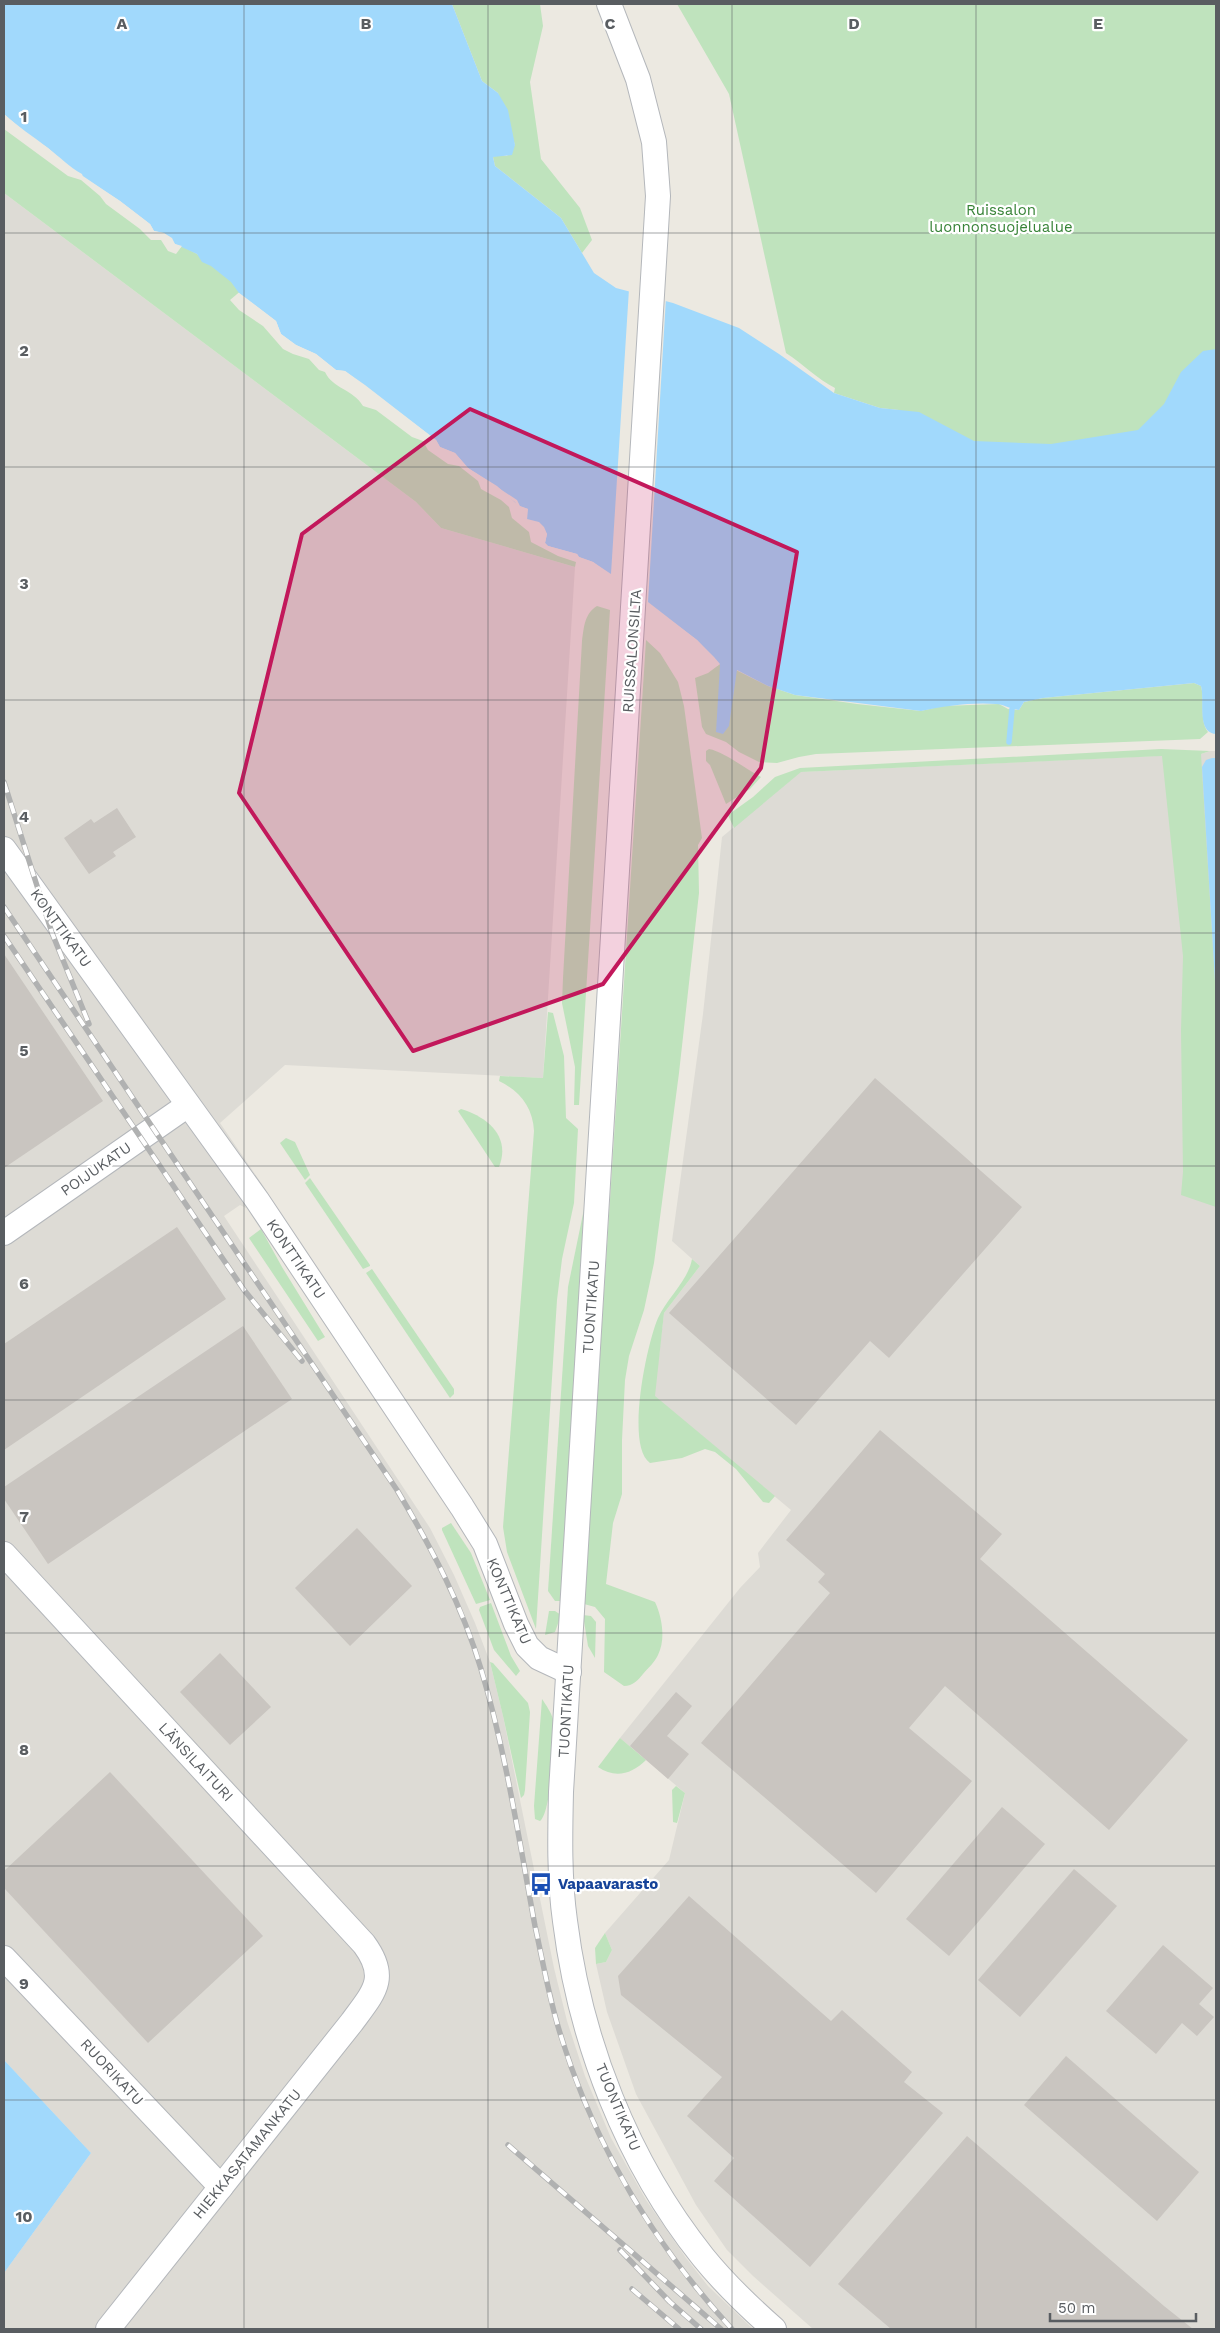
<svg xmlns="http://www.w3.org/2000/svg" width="1220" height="2333" font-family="'Work Sans',sans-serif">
	<rect width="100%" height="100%" fill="#ece9e1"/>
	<!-- industrial -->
	<g fill="#dddbd5">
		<polygon points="4,193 416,502 441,528 575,567 543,1078 285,1065 220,1123 268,1193 246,1208 240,1205 224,1216 430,1528 454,1575 475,1623 490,1662 503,1716 554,1968 567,2021 585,2076 611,2138 646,2200 686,2258 708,2286 753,2329 4,2329 4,2273 91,2153 4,2060"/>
		<polygon points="1210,751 1216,751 1216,2329 813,2329 753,2276 727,2250 696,2205 636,2094 607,2012 596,1964 606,1962 612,1950 605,1933 669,1860 685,1793 620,1738 740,1588 760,1567 758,1553 791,1510 654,1396 664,1313 700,1266 672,1241 703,1014 722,837 800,772 1201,754"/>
	</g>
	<!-- green -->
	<g fill="#bfe3bd">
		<polygon points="452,4 540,4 543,26 530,82 541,159 580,208 592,240 582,253 561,218 495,166 493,157 497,155 507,156 515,145 498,93 482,81"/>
		<path d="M677 4H1216V442L951 468 899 410 880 408 834 393 835 388C817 379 803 364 786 353L729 94Z"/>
		<path d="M4 129 68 176 81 180 100 196 106 204 140 229 151 240H161L168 251 176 254 182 246 197 254 243 289 230 300 239 310 263 326 283 349 293 354 309 359 319 370 325 372C333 389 353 389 363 406L376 410 412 437 423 441 428 450 448 464 459 466 478 481 481 489 501 500 509 507 512 518 529 532 531 542 558 556 576 562 575 567 441 528 416 502 4 193Z"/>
		<path d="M597 606 610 610 579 1105H574L575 1067 562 1003 563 978 582 641C584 628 584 614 597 606Z"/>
		<path d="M646 640 660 653 678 682 684 706 702 838 698 845 699 893 679 1073 654 1263 644 1310 629 1356 625 1380 622 1440V1494L613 1523 606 1584 655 1602C662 1617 666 1639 658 1655 655 1662 648 1668 643 1674 638 1680 633 1686 624 1686L604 1672 605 1619 595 1607 584 1604Z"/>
		<path d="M720 664V685L733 692 736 670 768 686 795 695 857 704 921 711 942 706 999 704 1008 709 1019 710 1024 702 1043 698 1194 683 1201 686C1205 701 1199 720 1208 732L1200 739 816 754 799 757 777 763 759 762 739 752 726 742 706 734 702 727 695 678 708 673Z"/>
		<path d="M709 749C725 752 745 769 761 777L750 789 726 804 710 765 706 761V751Z"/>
		<polygon points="1161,749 1210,751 1201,754 1216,997 1216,1207 1181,1195 1183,1172 1181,1031 1183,956 1162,756 801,772 734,828 728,815 753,797 775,777 800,768"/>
		<path d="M548 1012 553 1013 564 1056 566 1118 578 1129 574 1203 562 1259 557 1300 536 1629 507 1552 503 1527 534 1131C533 1108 520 1091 499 1081L500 1076 543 1078Z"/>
		<path d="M461 1109C488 1117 511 1137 499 1167H495L458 1111Z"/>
		<polygon points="286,1138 295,1142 310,1175 305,1180 280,1143"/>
		<polygon points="310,1178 370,1265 370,1266 363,1269 305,1183"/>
		<polygon points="585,1204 562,1601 555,1601 548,1591 568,1287"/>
		<polygon points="261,1229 282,1267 325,1337 318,1341 249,1238"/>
		<path d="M692 1259 700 1266 664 1313 655 1396 775 1496 769 1503 763 1502 736 1469 715 1452 705 1449 682 1458 650 1463C625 1446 647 1343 658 1318 667 1298 688 1281 692 1259Z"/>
		<polygon points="372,1269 454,1389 454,1394 450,1398 366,1273"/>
		<polygon points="451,1523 471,1553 490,1600 476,1604 442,1530 442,1528"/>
		<polygon points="491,1603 511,1656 520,1671 516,1676 494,1650 479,1610 480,1607"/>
		<polygon points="549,1611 555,1611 561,1615 555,1632 545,1635"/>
		<polygon points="583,1615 591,1616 596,1622 595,1658 588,1646"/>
		<polygon points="490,1662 493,1663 528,1703 530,1712 525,1790 524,1795 521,1798 503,1716"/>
		<path d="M542 1699C546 1705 551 1712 553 1719 556 1733 551 1814 540 1821L535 1819 534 1806Z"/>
		<path d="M620 1738 646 1760C632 1774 615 1779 598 1767Z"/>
		<polygon points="676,1786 685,1793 677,1823 673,1822 672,1790"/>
		<polygon points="605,1933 612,1950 606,1962 596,1964 595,1948"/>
	</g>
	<!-- water -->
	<g fill="#a1d9fc">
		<path d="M4 4H452L482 81 498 93 508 110 515 145 512 155 493 157 495 166 561 218 594 273 616 288 673 303 739 328 779 354 834 393 880 408 919 412 974 441 1051 444 1138 430 1164 404 1181 372 1203 351 1216 349V734C1196 732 1205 701 1201 686L1194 683 1043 698 1024 702 1019 710C1010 709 1003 704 996 704 972 702 945 706 921 711L795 695 768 686 737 670 729 726 723 734 716 732 720 665 697 640 593 562 579 557 577 554 548 546 545 543 547 534 539 523 527 520 528 509 519 506 497 486 468 468 455 453 440 447 436 440 345 371 336 370 316 354 296 345 281 334 276 321 239 293 231 282 211 266 202 262 197 254 175 244 164 233 154 231 150 224 120 201 83 177 82 174C69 167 60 157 48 148 33 136 18 127 4 114Z"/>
		<polygon points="1212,758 1216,758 1216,997 1202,767 1206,760"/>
		<polygon points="4,2060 91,2153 4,2273"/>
	</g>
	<!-- pier -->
	<g fill="#ece9e1">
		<polygon points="4,114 27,134 48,148 68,166 120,201 150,224 154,231 164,233 172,238 175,244 182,246 180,248 173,246 170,240 163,235 153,233 149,226 119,203 66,168 47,150 25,136 4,118"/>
		<polygon points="629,289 666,298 648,602 697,640 714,657 720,664 717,666 696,642 608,574 592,564 578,560 576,556 546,548 543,543 544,534 542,529 538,525 525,521 523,516 525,511 518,508 515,502 467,470 453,455 438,449 434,442 363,387 344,373 334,372 315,356 295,347 280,336 274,323 237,295 239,293 276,321 281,334 296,345 316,354 336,370 345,371 365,385 436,440 440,447 455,453 468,468 517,500 520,506 528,509 525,516 527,519 539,522 544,527 547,534 545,543 548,546 577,554 579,557 593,562 611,574"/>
	</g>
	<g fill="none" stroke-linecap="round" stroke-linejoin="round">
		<!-- stream -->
		<polyline stroke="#a1d9fc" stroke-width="5.5" points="1009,742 1012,709"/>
	</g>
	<!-- building -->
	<g fill="#c9c5c0">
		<polygon points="117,808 136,837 113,852 116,856 89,874 64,838 91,819 94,823"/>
		<polygon points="4,954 103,1101 4,1168"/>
		<polygon points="875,1078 1022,1207 889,1358 870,1341 796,1425 669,1313"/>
		<polygon points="177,1227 226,1299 4,1450 4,1344"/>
		<polygon points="243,1326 292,1399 48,1564 4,1499 4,1487"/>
		<polygon points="880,1430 1002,1534 980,1559 1188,1740 1109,1830 945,1686 909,1728 972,1781 876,1893 701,1743 830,1593 818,1582 825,1574 786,1540"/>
		<polygon points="357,1528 412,1586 350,1646 295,1588"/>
		<polygon points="220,1653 271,1707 230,1745 180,1692"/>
		<polygon points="676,1692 692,1706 667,1736 689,1754 668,1779 630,1746"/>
		<polygon points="110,1772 263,1936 148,2043 4,1888 4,1871"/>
		<polygon points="1002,1807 1045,1844 949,1956 906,1919"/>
		<polygon points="1074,1869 1117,1906 1020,2017 978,1980"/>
		<polygon points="689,1896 831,2021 842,2010 912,2072 904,2082 943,2113 810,2267 714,2181 734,2158 687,2116 722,2077 621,1995 618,1976"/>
		<polygon points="1163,1945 1213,1988 1199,2004 1214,2017 1197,2036 1182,2023 1156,2054 1106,2011"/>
		<polygon points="1066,2056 1199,2172 1157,2221 1024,2105"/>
		<polygon points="967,2136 1164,2306 1193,2329 891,2329 838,2284"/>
	</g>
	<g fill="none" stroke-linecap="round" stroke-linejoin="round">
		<defs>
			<g id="minor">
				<path d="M609 4 638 79 654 142 658 196 561 1792C560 1835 559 1878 565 1921 580 2041 627 2162 703 2257 724 2283 749 2307 774 2329"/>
				<polyline points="4,849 257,1200 462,1507 485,1544 516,1624 527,1646 539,1658 569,1672"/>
				<polyline points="4,1233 188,1105"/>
				<path d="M4 1554 364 1944C389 1978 374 1992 352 2022L108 2329"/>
				<polyline points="4,1958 221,2187"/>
			</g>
		</defs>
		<!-- minor casing -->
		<use href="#minor" stroke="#b4b7bb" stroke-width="26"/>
		<!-- minor -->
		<use href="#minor" stroke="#fff" stroke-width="24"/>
		<defs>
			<g id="rail">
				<polyline points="4,782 52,933 89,1024"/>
				<path d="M4 907 397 1490C431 1547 462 1605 481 1669 506 1752 519 1840 535 1926 543 1962 549 1998 560 2033 594 2145 653 2243 732 2329"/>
				<polyline points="4,936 244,1290 302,1361"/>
				<polyline points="508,2145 721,2329"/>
				<polyline points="620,2250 670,2302 701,2329"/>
				<polyline points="632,2289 679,2329"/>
			</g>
		</defs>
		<!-- rail casing -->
		<use href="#rail" stroke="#b0b1b1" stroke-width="5.5"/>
		<!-- rail -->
		<use href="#rail" stroke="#fff" stroke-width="4" stroke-dasharray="11" stroke-linecap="butt"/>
	</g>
	<!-- marked area -->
	<path fill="#c2185b" fill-opacity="0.2" stroke="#c2185b" stroke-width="4" stroke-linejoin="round" d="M470 409 797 552 761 768 603 984 413 1051 239 793 302 534Z"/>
	<!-- grid -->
	<path fill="none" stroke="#595d61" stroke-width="1" stroke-opacity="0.55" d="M244 4V2329M488 4V2329M732 4V2329M976 4V2329M4 233H1216M4 467H1216M4 700H1216M4 933H1216M4 1166H1216M4 1400H1216M4 1633H1216M4 1866H1216M4 2100H1216"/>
	<!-- icons -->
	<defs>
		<symbol id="bus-bare" viewBox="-9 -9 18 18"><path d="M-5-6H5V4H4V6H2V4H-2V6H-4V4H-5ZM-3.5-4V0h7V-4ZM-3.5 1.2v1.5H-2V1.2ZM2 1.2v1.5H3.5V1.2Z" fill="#1a4fb4" stroke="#fff" stroke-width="2.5" paint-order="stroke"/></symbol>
	</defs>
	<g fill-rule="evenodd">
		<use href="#bus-bare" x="525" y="1868" width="32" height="32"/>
	</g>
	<g text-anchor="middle" stroke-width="4.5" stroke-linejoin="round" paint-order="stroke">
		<!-- park labels -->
		<g font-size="15" fill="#378337" stroke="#fff">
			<text x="1001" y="215">Ruissalon<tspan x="1001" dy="17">luonnonsuojelualue</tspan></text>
		</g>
		<!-- street labels -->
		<g font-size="15" fill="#595d61" stroke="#fff">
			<text transform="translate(632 651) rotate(-86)" y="5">RUISSALONSILTA</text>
			<text transform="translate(61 928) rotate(54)" y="5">KONTTIKATU</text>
			<text transform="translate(96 1169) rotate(-35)" y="5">POIJUKATU</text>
			<text transform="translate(296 1259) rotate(56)" y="5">KONTTIKATU</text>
			<text transform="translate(591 1307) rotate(-86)" y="5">TUONTIKATU</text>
			<text transform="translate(509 1601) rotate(67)" y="5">KONTTIKATU</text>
			<text transform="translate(566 1711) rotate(-87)" y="5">TUONTIKATU</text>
			<text transform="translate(196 1762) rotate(47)" y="5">LÄNSILAITURI</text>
			<text transform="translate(112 2072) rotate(47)" y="5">RUORIKATU</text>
			<text transform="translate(618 2107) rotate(67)" y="5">TUONTIKATU</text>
			<text transform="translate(247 2154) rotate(-51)" y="5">HIEKKASATAMANKATU</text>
		</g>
		<!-- transit labels -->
		<g font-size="15" font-weight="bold" fill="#164399" stroke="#fff" text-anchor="start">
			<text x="558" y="1889">Vapaavarasto</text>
		</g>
	</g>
	<g font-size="16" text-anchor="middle" font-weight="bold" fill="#595d61" stroke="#fff" stroke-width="4.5" stroke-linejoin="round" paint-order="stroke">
		<text x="122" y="29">A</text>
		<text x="366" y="29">B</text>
		<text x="610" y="29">C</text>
		<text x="854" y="29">D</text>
		<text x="1098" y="29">E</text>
		<text x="24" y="122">1</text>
		<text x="24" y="356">2</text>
		<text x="24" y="589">3</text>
		<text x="24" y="822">4</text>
		<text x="24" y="1056">5</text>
		<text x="24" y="1289">6</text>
		<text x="24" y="1522">7</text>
		<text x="24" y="1755">8</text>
		<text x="24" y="1989">9</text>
		<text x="24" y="2222">10</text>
	</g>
	<!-- border -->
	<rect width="1220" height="2333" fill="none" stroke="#595d61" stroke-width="10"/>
	<!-- scale -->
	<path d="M1050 2313v8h146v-8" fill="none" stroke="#595d61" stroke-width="2.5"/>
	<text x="1058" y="2313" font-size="15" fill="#595d61" stroke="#ffffff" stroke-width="4" paint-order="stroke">50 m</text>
</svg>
